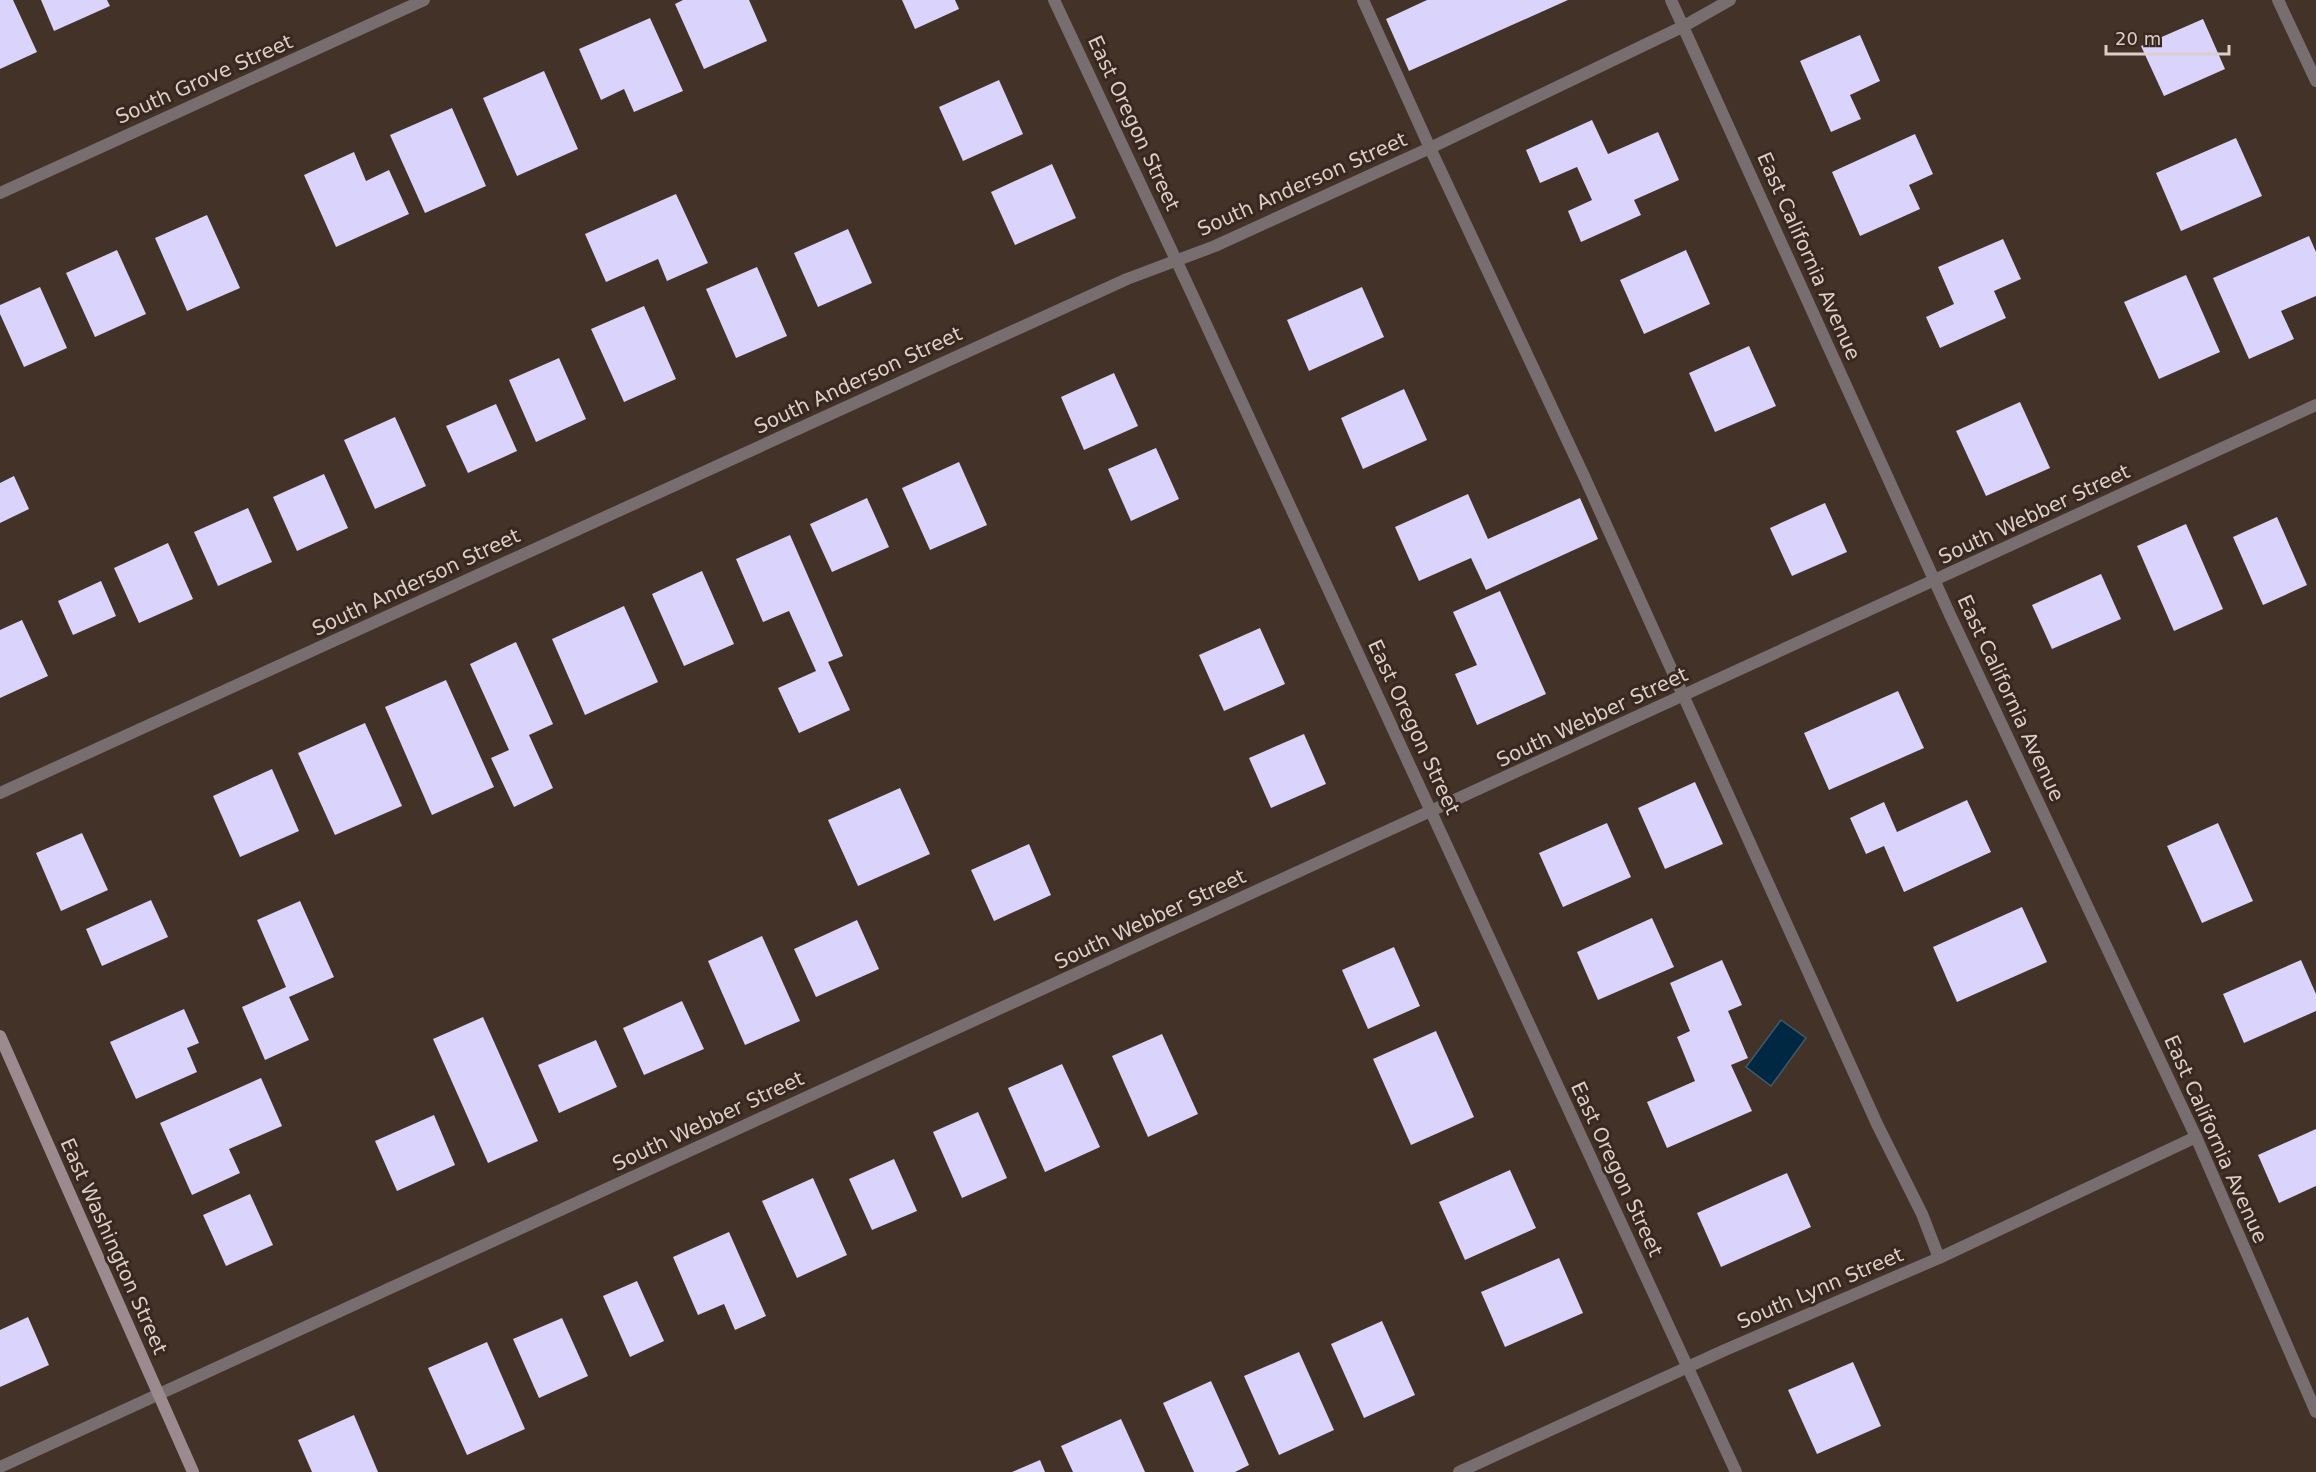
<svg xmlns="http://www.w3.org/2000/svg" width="2316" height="1472" font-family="'DejaVu Sans',sans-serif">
	<rect width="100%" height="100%" fill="#433228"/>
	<!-- water -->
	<polygon fill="#002843" stroke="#425a6b" stroke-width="1.5" points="1781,1020 1806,1038 1771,1086 1746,1067"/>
	<!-- building -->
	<g fill="#dad3fb">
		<polygon points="0,0 13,0 37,52 0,69"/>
		<polygon points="41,0 107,0 110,6 54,31"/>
		<polygon points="683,0 749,0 767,41 704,69 675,4"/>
		<polygon points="902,0 955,0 959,9 915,29"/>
		<polygon points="1427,0 1568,0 1409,71 1386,19"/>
		<polygon points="650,18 683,91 634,112 624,89 601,100 579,49"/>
		<polygon points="2203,19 2225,69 2164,96 2141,46"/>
		<polygon points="1860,35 1880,81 1850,95 1861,119 1831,132 1800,61"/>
		<polygon points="544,71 578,149 517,176 483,98"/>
		<polygon points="999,80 1023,134 963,161 939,107"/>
		<polygon points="452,108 486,186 425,213 390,135"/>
		<polygon points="1592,120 1608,154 1658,132 1679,180 1634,200 1641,215 1581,242 1568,211 1592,200 1577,167 1540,183 1526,150"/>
		<polygon points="1915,134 1933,174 1909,185 1920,209 1860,236 1832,172"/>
		<polygon points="2236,138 2262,196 2181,231 2156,173"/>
		<polygon points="354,152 366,181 389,170 409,214 336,247 304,175"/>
		<polygon points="1052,164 1076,218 1015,245 991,192"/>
		<polygon points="676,194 708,263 667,281 658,259 606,282 585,234"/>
		<polygon points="207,215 240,288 187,311 155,238"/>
		<polygon points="848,229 872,283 818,307 794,253"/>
		<polygon points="2309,236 2316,252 2316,296 2281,311 2294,339 2249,359 2213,278"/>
		<polygon points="2003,239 2021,279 1994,291 2006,318 1940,348 1926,317 1954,304 1938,267"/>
		<polygon points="117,250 146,314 95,337 66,273"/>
		<polygon points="1686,250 1710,304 1644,334 1620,280"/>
		<polygon points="757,267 787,336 736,358 706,289"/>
		<polygon points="2186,275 2220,352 2159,379 2124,302"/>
		<polygon points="40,287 67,348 24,367 0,314 0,305"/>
		<polygon points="1362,287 1384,337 1309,371 1287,320"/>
		<polygon points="644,306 676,379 624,402 591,329"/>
		<polygon points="1749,346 1776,406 1715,432 1689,373"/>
		<polygon points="559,358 586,419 536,442 509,380"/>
		<polygon points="1114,373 1138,426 1084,450 1061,397"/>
		<polygon points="1404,389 1427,440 1363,469 1341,418"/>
		<polygon points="2020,402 2050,468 1986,496 1956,431"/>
		<polygon points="496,404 517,451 468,473 446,426"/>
		<polygon points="395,417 426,486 375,509 344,440"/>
		<polygon points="1156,448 1179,499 1131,521 1108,469"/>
		<polygon points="959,462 987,525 930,550 902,488"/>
		<polygon points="324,474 348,528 297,551 273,497"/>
		<polygon points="14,476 29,509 0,523 0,483"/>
		<polygon points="1468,494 1488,539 1580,498 1598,539 1486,590 1471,558 1419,581 1395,527"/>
		<polygon points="867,498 889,547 832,572 810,524"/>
		<polygon points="1825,503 1847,552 1792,576 1770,528"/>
		<polygon points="248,508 272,562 218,586 194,532"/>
		<polygon points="2277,517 2307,585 2263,605 2233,537"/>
		<polygon points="2186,524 2223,609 2174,631 2137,546"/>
		<polygon points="790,535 843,656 828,662 850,710 799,733 778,688 816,671 789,611 763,622 736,559"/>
		<polygon points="168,543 193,599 139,623 114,568"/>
		<polygon points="702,571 734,644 684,666 652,594"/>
		<polygon points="2101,574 2121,619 2052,649 2032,605"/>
		<polygon points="101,581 116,616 73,635 58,601"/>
		<polygon points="1500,591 1546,694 1477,725 1455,674 1477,665 1453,612"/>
		<polygon points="624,606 658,682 585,715 552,639"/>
		<polygon points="22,620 48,676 0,698 0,630"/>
		<polygon points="1260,628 1285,684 1224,711 1199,655"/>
		<polygon points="516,642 553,724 529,735 553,788 514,807 491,758 509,750 470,664"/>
		<polygon points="446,680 494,787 432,815 385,707"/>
		<polygon points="1898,691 1924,748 1829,790 1804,733"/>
		<polygon points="365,723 402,806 335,835 298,753"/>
		<polygon points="1304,734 1326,784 1271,808 1249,758"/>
		<polygon points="272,769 299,831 240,857 213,796"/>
		<polygon points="1695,782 1723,844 1665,869 1638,808"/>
		<polygon points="900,788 930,854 858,886 828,820"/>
		<polygon points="1967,800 1991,852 1904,892 1884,846 1866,854 1850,818 1884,802 1897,832"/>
		<polygon points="1607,823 1631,877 1563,907 1539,853"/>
		<polygon points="2218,823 2253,901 2202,923 2167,846"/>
		<polygon points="82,833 108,890 61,911 36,853"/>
		<polygon points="1029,844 1051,895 994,921 971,870"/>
		<polygon points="151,900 168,937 102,966 86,929"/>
		<polygon points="300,901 334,977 289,997 309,1040 265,1060 242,1007 286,987 257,920"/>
		<polygon points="2022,907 2047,962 1957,1002 1933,947"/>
		<polygon points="1652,918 1674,967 1598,1000 1577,952"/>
		<polygon points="857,920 879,969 816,997 794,949"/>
		<polygon points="762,936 800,1021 745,1045 708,961"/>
		<polygon points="1394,947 1420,1006 1368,1029 1342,970"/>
		<polygon points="1722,960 1742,1005 1728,1011 1748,1058 1731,1065 1752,1111 1667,1148 1647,1102 1695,1081 1677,1037 1690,1031 1670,983"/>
		<polygon points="2301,960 2316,994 2316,1011 2244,1043 2223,994"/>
		<polygon points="682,1001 704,1049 644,1075 623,1028"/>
		<polygon points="184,1009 199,1043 187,1048 197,1072 136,1099 110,1042"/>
		<polygon points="483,1017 538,1141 488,1163 433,1039"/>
		<polygon points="1436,1031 1474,1117 1411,1145 1373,1059"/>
		<polygon points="1162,1034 1198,1114 1148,1137 1112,1056"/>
		<polygon points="596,1040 617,1087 559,1113 538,1065"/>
		<polygon points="1062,1064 1100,1147 1045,1172 1008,1088"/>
		<polygon points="261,1078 282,1126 229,1149 240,1173 192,1195 160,1123"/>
		<polygon points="978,1112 1007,1178 962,1198 933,1132"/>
		<polygon points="434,1115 455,1165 397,1191 375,1141"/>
		<polygon points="2316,1129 2316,1186 2279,1203 2258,1155"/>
		<polygon points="894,1159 917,1211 872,1230 849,1179"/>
		<polygon points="1510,1170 1536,1228 1465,1260 1439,1202"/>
		<polygon points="1787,1173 1811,1227 1721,1267 1697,1213"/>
		<polygon points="813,1178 847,1255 797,1278 762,1201"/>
		<polygon points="250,1194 273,1245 226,1266 203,1215"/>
		<polygon points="729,1232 766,1316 735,1330 724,1304 698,1315 673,1257"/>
		<polygon points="1559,1258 1583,1313 1505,1347 1481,1292"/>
		<polygon points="637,1281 664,1341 630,1357 603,1296"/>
		<polygon points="28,1317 49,1365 0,1387 0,1330"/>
		<polygon points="562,1318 588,1376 539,1398 513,1339"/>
		<polygon points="1382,1321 1415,1395 1364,1418 1331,1344"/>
		<polygon points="487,1342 525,1429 467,1455 428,1368"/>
		<polygon points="1299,1352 1334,1430 1279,1455 1244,1376"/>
		<polygon points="1853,1362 1881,1426 1817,1454 1788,1390"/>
		<polygon points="1211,1381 1249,1465 1235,1472 1194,1472 1163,1403"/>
		<polygon points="354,1415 378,1472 312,1472 298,1440"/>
		<polygon points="1121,1419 1145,1472 1073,1472 1061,1446"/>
		<polygon points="1040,1460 1045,1472 1012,1472"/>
	</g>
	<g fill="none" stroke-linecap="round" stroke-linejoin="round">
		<!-- service -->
		<polyline stroke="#786d6f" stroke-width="12" points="1363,0 1430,148 1584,476 1877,1124 1922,1214 1939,1258"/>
		<!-- minor -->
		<g stroke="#786d6f" stroke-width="12">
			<polyline points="1054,0 1192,294 1736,1472"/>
			<polyline points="1671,0 1951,617 2196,1137 2316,1412"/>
			<polyline points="2278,0 2316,81"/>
			<polyline points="0,193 424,0"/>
			<polyline points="0,793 1127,279 1215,246 1430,148 1684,26 1730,0"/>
			<polyline points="0,1467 2316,405"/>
			<polyline points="1459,1472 1725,1350 1939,1258 2196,1137"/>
		</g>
		<!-- secondary -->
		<polyline stroke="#9c8b8e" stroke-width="12" points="0,1036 193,1472"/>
	</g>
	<g text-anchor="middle" stroke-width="6" stroke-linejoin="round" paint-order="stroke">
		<!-- street labels -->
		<g font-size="20" fill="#dbcfc9" stroke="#39281f">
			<text transform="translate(204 79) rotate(-24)" y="7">South Grove Street</text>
			<text transform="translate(1134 123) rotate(65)" y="7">East Oregon Street</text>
			<text transform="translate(1302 184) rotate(-24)" y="7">South Anderson Street</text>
			<text transform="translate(1809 256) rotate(66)" y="7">East California Avenue</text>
			<text transform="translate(858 380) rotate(-25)" y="7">South Anderson Street</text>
			<text transform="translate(2034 514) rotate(-25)" y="7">South Webber Street</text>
			<text transform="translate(416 582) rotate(-25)" y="7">South Anderson Street</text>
			<text transform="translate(2011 698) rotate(65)" y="7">East California Avenue</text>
			<text transform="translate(1592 717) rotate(-25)" y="7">South Webber Street</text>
			<text transform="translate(1414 727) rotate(65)" y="7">East Oregon Street</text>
			<text transform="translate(1150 919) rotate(-25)" y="7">South Webber Street</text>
			<text transform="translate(708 1121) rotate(-25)" y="7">South Webber Street</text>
			<text transform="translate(2216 1139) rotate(66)" y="7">East California Avenue</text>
			<text transform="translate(1617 1169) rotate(65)" y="7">East Oregon Street</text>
			<text transform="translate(114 1246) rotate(66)" y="7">East Washington Street</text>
			<text transform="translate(1820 1288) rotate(-23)" y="7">South Lynn Street</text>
		</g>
	</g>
	<!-- scale -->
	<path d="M2106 45v9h123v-9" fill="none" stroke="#dbcfc9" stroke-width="3"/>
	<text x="2115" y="45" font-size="18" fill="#dbcfc9" stroke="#39281f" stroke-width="4.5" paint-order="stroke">20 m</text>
</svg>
